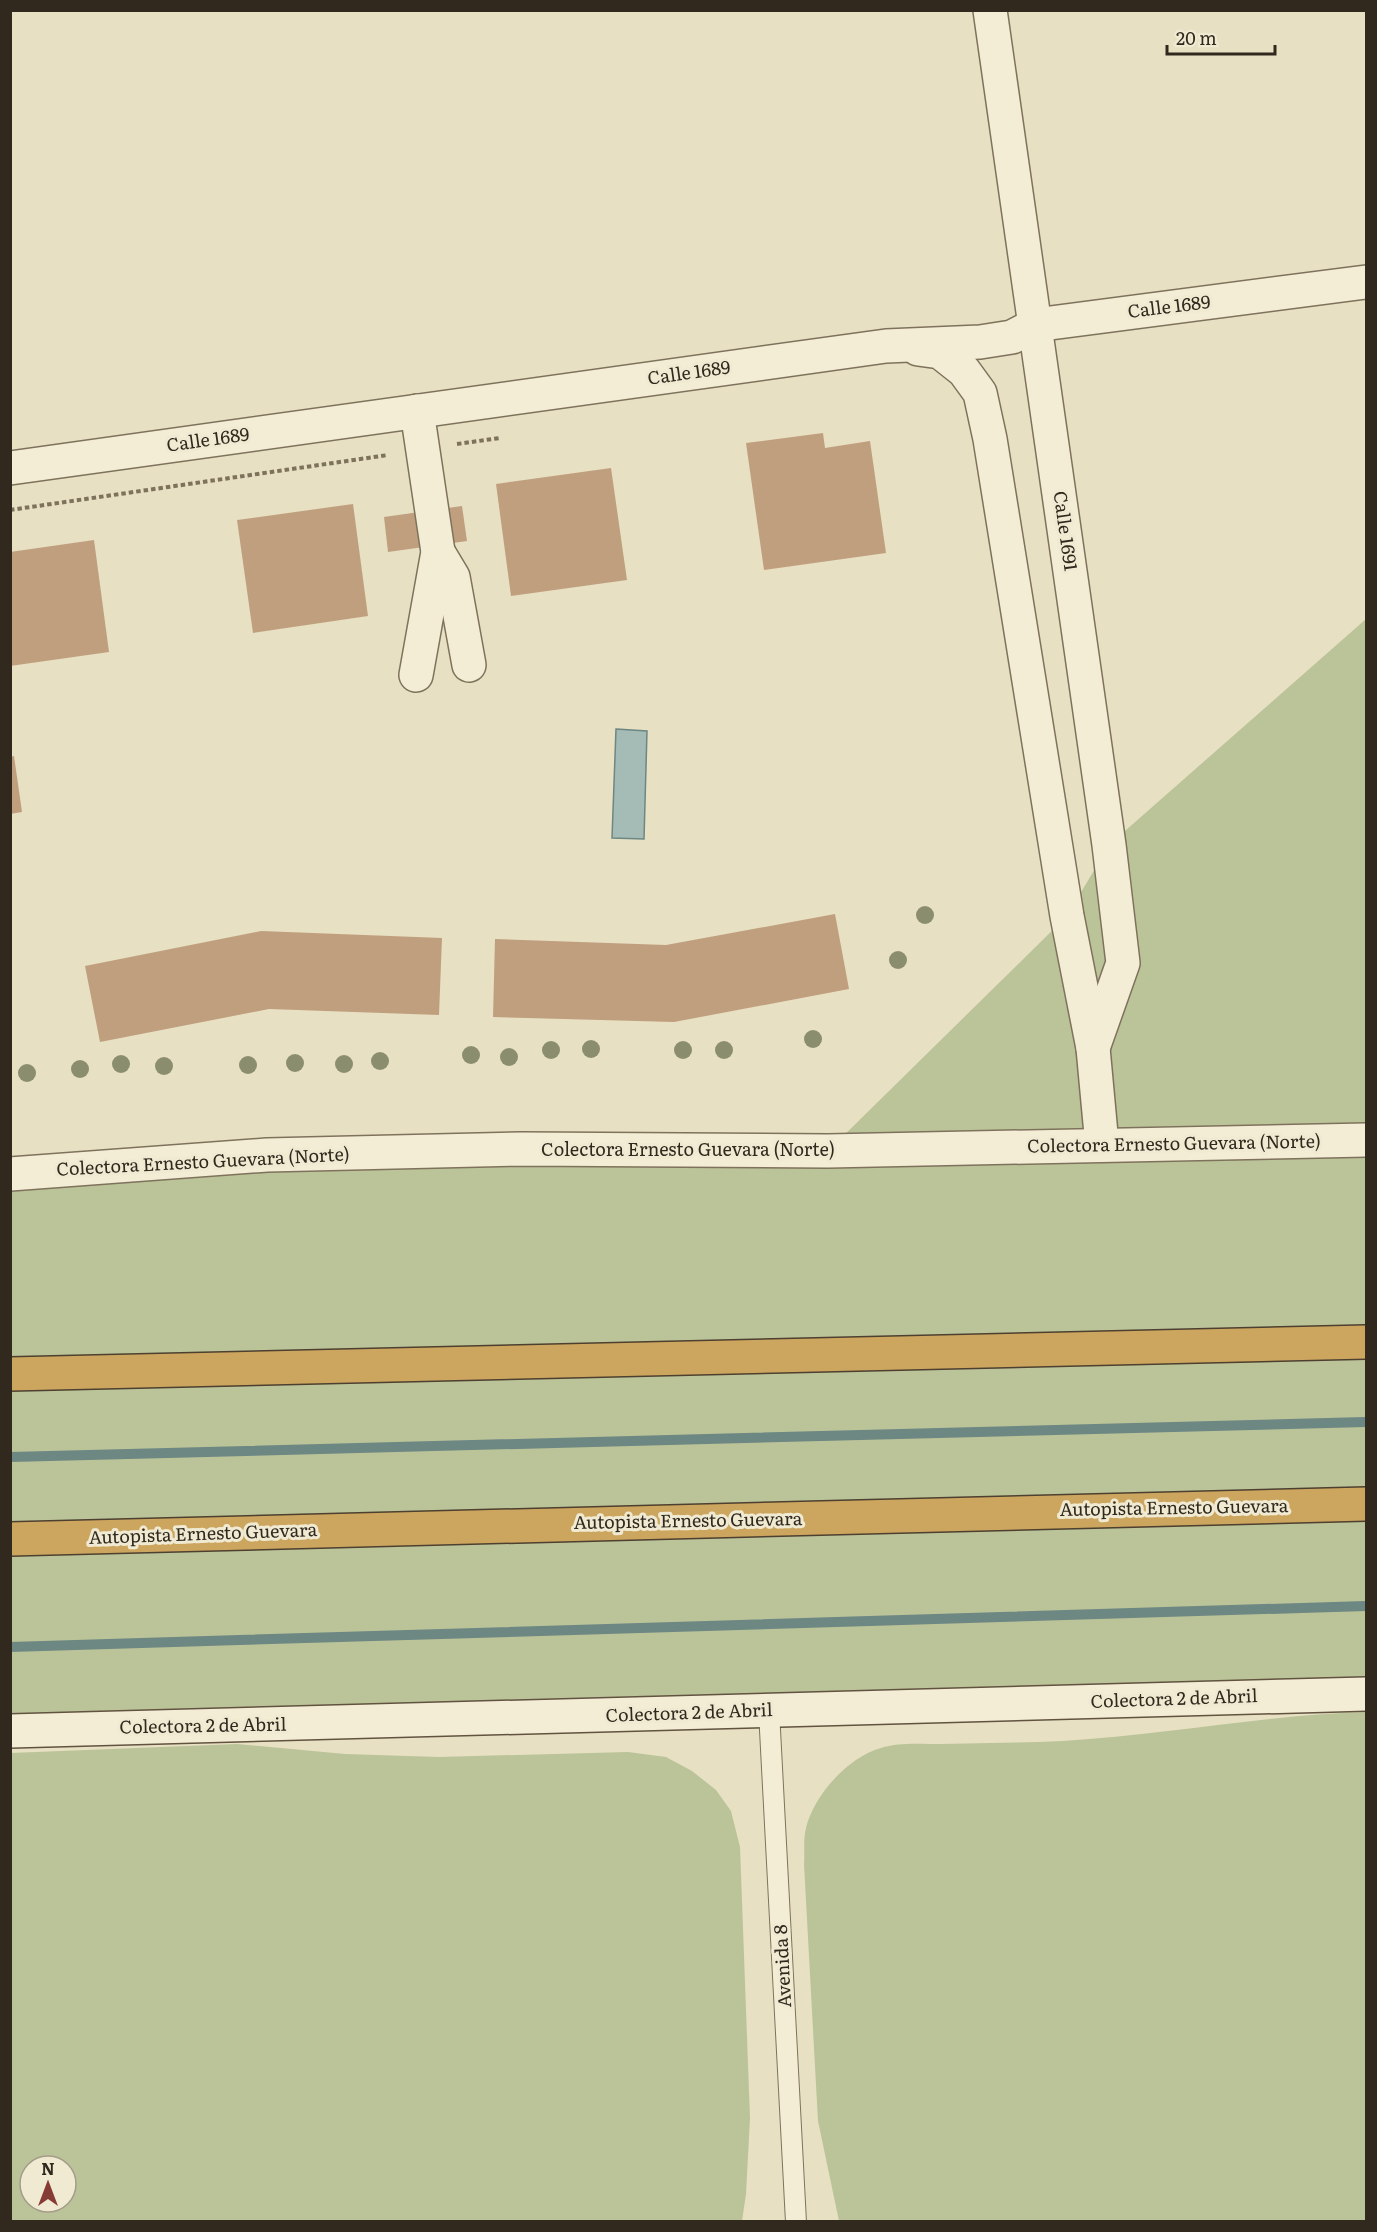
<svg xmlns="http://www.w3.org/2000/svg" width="1377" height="2232" font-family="Literata,serif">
	<rect width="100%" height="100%" fill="#e7e0c3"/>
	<!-- green -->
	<g fill="#bbc399" fill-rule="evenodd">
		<polygon points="1366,619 1366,1694 11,1731 11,1174 828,1151 1067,916 1109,845"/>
		<path d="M1366 1712V2221H839L818 2121 804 1864C805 1853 803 1839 806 1828 814 1795 848 1757 881 1748 899 1742 921 1744 940 1744 981 1743 1022 1743 1063 1741 1165 1735 1265 1715 1366 1712Z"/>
		<path d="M237 1744 345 1754 439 1757 628 1752 666 1757 692 1771 716 1790 731 1811 740 1847 750 2118 746 2194 742 2221H11V1753ZM30 2166H66V2202H30Z"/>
	</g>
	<!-- water -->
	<polygon fill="#a5bbb6" stroke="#6d8783" stroke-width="1.5" points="616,729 647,731 644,839 612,838"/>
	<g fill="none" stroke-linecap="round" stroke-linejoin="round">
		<!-- stream -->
		<g stroke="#6d8783" stroke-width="10">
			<polyline points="10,1457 1366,1422"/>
			<polyline points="10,1647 1366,1606"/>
		</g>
	</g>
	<!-- building -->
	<g fill="#c09f7e">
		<polygon points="823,433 825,448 870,441 886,553 764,570 746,443"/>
		<polygon points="611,468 627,580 511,596 496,484"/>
		<polygon points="353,504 368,616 253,633 237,520"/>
		<polygon points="462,506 467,541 388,552 384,517"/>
		<polygon points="94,540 109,652 10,666 10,552"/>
		<polygon points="14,756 22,812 10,814 10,757"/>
		<polygon points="835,914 849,989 674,1022 493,1017 495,939 666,945"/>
		<polygon points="261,931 442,938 439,1015 269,1009 100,1042 85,966"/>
	</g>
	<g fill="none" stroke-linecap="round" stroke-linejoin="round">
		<defs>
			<polyline id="lane" points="769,1711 796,2222"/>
			<g id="street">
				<polyline points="990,10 1109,845 1123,963 1093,1048"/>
				<polyline points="918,349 940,352 964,371 980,393 990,439 1067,916 1093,1048 1102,1145"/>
				<polyline points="10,468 886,346 980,342 1012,337 1035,325 1366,282"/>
				<polyline points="438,552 453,577 469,665"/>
				<polyline points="416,675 438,552 417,411"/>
				<polyline points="10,1174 267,1155 521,1149 828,1151 1366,1140"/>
			</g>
			<polyline id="secondary" points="10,1731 1366,1694"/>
			<g id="highway">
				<polyline points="10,1374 1366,1342"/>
				<polyline points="10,1539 1366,1504"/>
			</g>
		</defs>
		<!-- lane casing -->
		<use href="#lane" stroke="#7f725c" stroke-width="22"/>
		<!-- street casing -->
		<use href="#street" stroke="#7f725c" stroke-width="36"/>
		<!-- secondary casing -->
		<use href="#secondary" stroke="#615340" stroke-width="36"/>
		<!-- highway casing -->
		<use href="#highway" stroke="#4d4030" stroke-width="36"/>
		<!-- path -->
		<g stroke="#7f725c" stroke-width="4" stroke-dasharray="4.5 3" stroke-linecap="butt">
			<polyline points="457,444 500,438"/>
			<polyline points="10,510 388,455"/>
		</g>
		<!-- lane -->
		<use href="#lane" stroke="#f3edd5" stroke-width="20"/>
		<!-- street -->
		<use href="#street" stroke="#f3edd5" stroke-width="33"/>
		<!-- secondary -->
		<use href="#secondary" stroke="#f3edd5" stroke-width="33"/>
		<!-- highway -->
		<use href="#highway" stroke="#cca55f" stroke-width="33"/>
	</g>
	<!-- trees -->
	<g fill="#8b8e6e">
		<circle cx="925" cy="915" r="9"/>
		<circle cx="898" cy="960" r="9"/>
		<circle cx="813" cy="1039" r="9"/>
		<circle cx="591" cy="1049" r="9"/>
		<circle cx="551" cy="1050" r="9"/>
		<circle cx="683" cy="1050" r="9"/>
		<circle cx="724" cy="1050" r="9"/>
		<circle cx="471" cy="1055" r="9"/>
		<circle cx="509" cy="1057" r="9"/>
		<circle cx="380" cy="1061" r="9"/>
		<circle cx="295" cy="1063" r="9"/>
		<circle cx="121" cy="1064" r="9"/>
		<circle cx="344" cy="1064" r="9"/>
		<circle cx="248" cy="1065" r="9"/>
		<circle cx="164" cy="1066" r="9"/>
		<circle cx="80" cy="1069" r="9"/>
		<circle cx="27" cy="1073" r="9"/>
	</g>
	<g text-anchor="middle" stroke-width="6" stroke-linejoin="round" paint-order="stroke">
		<!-- street labels -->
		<g font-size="18" fill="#31291e" stroke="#f0ead2">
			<text transform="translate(1169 307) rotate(-7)" y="6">Calle 1689</text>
			<text transform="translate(689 373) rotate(-8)" y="6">Calle 1689</text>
			<text transform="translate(208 440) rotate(-8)" y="6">Calle 1689</text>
			<text transform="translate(1065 531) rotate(82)" y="6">Calle 1691</text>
			<text transform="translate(1174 1144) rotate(-1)" y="6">Colectora Ernesto Guevara (Norte)</text>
			<text x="688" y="1156">Colectora Ernesto Guevara (Norte)</text>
			<text transform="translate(203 1162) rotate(-3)" y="6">Colectora Ernesto Guevara (Norte)</text>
			<text transform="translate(1174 1508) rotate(-1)" y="6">Autopista Ernesto Guevara</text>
			<text transform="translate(688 1521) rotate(-1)" y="6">Autopista Ernesto Guevara</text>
			<text transform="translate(203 1534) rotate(-2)" y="6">Autopista Ernesto Guevara</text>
			<text transform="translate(1174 1699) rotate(-2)" y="6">Colectora 2 de Abril</text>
			<text transform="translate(689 1713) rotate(-2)" y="6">Colectora 2 de Abril</text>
			<text transform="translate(203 1726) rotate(-1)" y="6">Colectora 2 de Abril</text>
			<text transform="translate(783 1966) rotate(-93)" y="6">Avenida 8</text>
		</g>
	</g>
	<!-- border -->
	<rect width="1377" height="2232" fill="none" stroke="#31291e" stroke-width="24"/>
	<!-- north arrow -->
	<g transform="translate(48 2184)"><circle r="28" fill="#f0ead2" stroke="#a49d8a" stroke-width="1.5"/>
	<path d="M0-4.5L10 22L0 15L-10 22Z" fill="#863b35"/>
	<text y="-9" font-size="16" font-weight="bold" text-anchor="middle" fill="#31291e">N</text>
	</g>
	<!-- scale -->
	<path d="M1167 45v9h108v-9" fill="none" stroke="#31291e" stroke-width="3"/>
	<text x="1176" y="45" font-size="18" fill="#31291e" stroke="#f0ead2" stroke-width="4.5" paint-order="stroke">20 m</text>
</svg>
